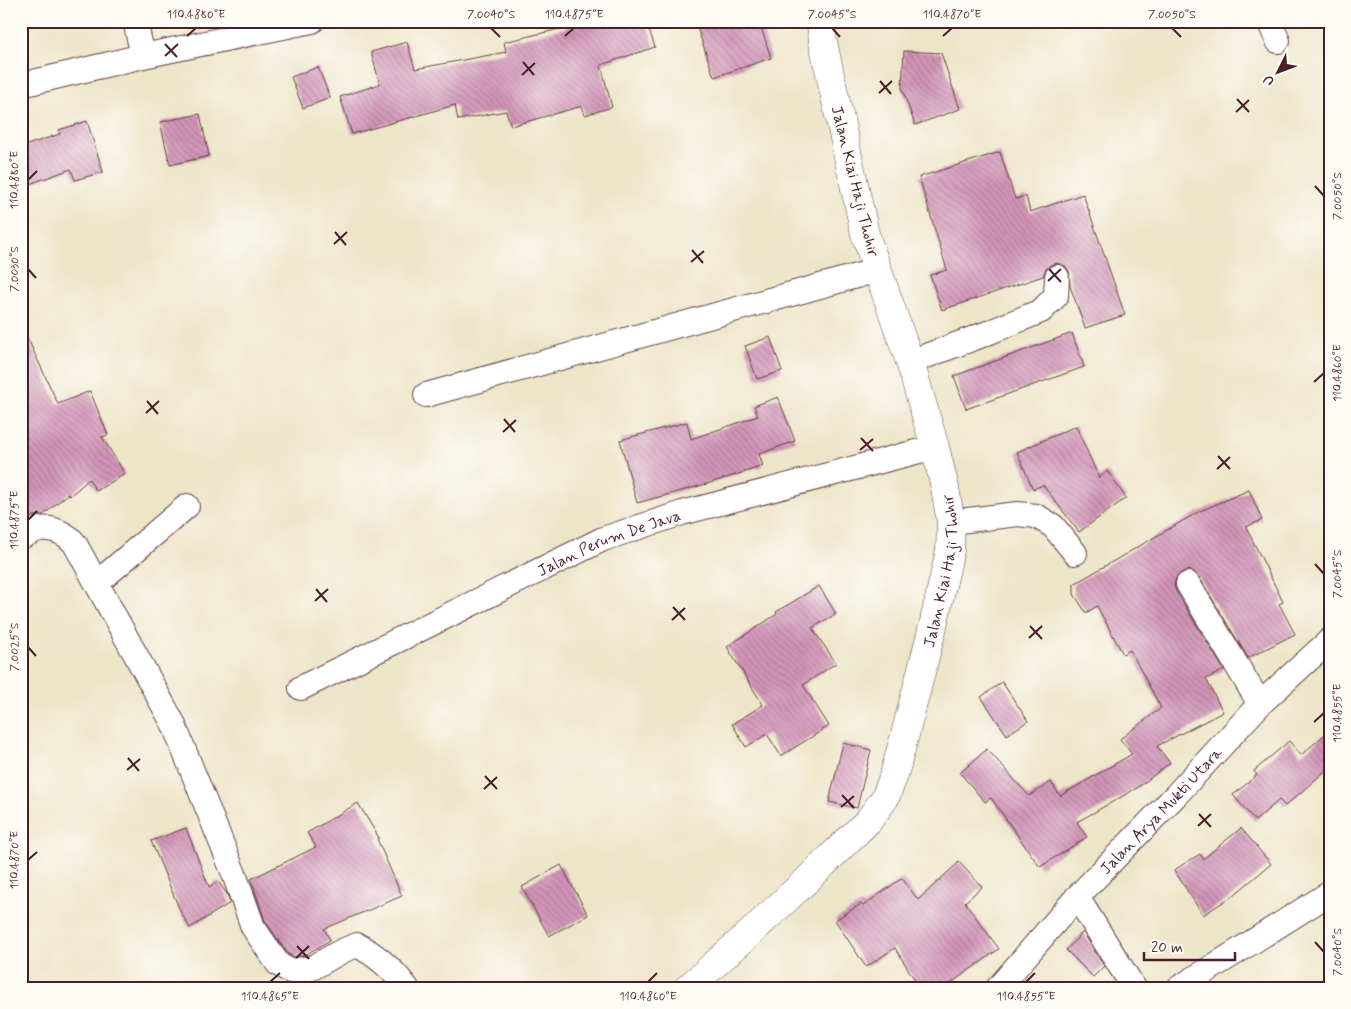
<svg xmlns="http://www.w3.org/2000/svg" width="1351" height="1009" font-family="Mynerve,sans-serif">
	<defs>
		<pattern id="building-back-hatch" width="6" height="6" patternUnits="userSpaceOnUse" patternTransform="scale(1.25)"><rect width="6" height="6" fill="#d194b7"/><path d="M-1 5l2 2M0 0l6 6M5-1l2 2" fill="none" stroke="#ac7895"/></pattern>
	</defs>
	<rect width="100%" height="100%" fill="#fdfcf7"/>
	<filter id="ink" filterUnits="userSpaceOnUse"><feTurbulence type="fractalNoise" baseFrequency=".02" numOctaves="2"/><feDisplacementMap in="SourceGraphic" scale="10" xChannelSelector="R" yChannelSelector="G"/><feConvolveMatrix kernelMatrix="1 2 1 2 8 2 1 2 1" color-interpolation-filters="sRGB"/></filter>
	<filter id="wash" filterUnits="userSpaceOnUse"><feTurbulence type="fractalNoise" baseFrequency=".0096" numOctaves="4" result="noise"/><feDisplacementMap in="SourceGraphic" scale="20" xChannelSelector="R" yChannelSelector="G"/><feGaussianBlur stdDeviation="1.12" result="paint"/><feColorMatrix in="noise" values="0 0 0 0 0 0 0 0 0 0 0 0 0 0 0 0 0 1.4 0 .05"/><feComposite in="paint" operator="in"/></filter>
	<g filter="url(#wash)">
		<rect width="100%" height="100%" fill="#ede5c8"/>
		<g id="blocks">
			<!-- building -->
			<g fill="url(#building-back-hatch)">
				<polygon points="594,21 646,21 655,47 601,65 612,107 585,115 582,106 511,126 506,111 458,120 455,105 352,134 340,97 380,84 371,52 407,42 415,69 506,52 504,42"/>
				<polygon points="695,21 759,21 771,58 714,77"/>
				<polygon points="904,51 941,53 960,109 915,125 902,88"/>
				<polygon points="318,67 330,98 303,108 291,77"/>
				<polygon points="200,114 209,156 170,165 160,122"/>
				<polygon points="87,121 103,172 75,180 71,169 21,187 21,147 60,134 59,130"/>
				<polygon points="1000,152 1015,199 1026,196 1030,212 1083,194 1125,315 1085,328 1070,286 1069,271 1065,266 1057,263 1050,265 1046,269 1043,276 942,310 930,275 947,270 919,177"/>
				<polygon points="21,324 58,404 90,391 108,435 102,437 125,474 96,491 89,479 70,496 68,494 43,515 33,516 21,522"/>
				<polygon points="1072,333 1084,367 966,409 954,376"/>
				<polygon points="770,337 782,371 757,379 745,346"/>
				<polygon points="778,397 795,441 759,454 763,466 710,483 637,503 620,440 687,422 691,439 758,416 754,406"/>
				<polygon points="1076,426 1099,478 1107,471 1126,498 1079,532 1043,485 1033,489 1017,452"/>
				<polygon points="1249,490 1262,520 1246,527 1283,602 1279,604 1295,634 1248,658 1199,577 1194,572 1188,570 1181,573 1176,578 1174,585 1176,591 1224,670 1206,679 1223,712 1157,746 1170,763 1137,788 1077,822 1087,837 1040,867 991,798 985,802 960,773 987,749 1029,796 1051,782 1060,796 1132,754 1120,739 1161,708 1130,650 1123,654 1097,606 1086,613 1074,594 1074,584 1198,512"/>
				<polygon points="819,586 836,614 812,628 836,663 803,685 829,726 781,756 767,734 746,747 732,724 763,705 727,647 777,614 776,612"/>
				<polygon points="1002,682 1028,721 1007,735 981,697"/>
				<polygon points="1330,730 1330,767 1285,806 1279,800 1255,821 1233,795 1257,775 1254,771 1289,741 1301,755"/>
				<polygon points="843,743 871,750 857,808 829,802"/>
				<polygon points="358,803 379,838 377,839 402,896 324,929 330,940 305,955 293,957 288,954 265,921 251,879 316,847 307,833"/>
				<polygon points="186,828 209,887 218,881 227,894 230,903 190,928 181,913 151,841"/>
				<polygon points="1241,828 1271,864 1234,895 1203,915 1174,870 1200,854 1203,859"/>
				<polygon points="959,862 982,887 965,902 999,949 944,988 920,988 895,948 866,967 835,920 861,904 863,906 902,878 918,900"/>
				<polygon points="561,865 588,915 549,936 522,887"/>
				<polygon points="1083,932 1104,966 1093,977 1066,950"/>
			</g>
		</g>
	</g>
	<g filter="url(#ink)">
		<use href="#blocks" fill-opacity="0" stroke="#623d43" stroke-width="1"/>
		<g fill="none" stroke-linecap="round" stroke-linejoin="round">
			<defs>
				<g id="street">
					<polyline points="135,21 143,56"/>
					<polyline points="1269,21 1278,41"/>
					<polyline points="21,85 143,56 312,21"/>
					<polyline points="910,362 985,334 1041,311 1056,296 1057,277"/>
					<polyline points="426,395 878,270"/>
					<polyline points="951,522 1018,514 1036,516 1053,526 1075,553"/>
					<path d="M21 537C27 535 33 530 40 529 52 527 68 534 75 544L173 723 234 874 253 927 278 964 290 971 312 968 342 951 357 945C377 955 393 970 407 988"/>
					<polyline points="97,583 187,506"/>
					<polyline points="1188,584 1260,704"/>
					<path id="s1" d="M301 688 603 539 682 513 935 447"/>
					<polyline points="1077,897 1134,988"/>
					<path id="s2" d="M998 988 1077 897 1176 795 1260 704 1330 640"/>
					<polyline points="1179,988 1330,893"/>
				</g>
				<g id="secondary">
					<path id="s3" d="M688 988 749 934 807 880 869 820 885 798 894 775 903 742 933 626 950 550 951 522 945 488 935 447 910 362 865 234 823 42 821 21"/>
				</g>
			</defs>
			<!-- street casing -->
			<use href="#street" stroke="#623d43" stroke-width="26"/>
			<!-- secondary casing -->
			<use href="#secondary" stroke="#623d43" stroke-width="29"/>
			<!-- street -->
			<use href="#street" stroke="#fff" stroke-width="24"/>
			<!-- secondary -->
			<use href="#secondary" stroke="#fff" stroke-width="28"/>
		</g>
	</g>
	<!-- ticks -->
	<path fill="none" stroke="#4a1f2b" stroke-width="2" d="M491 28 500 37M832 28 840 37M1172 28 1181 37M187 36 196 28M565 36 574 28M943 36 952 28M165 44 177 57M165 56 178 44M523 62 534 75M522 75 535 63M880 81 891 94M879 93 892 81M1237 99 1249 112M1236 112 1249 100M28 180 37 171M1315 186 1324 196M335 232 346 245M334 244 347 232M692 250 703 263M691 262 704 251M28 269 36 278M1049 269 1061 282M1048 281 1061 269M1314 382 1324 373M147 401 158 414M146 413 159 401M504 419 515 432M503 432 516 420M861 438 873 451M860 450 873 439M1218 456 1230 469M1217 469 1230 457M28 520 37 511M1315 564 1324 574M316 589 327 602M315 601 328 589M673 607 685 620M672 620 685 608M1030 626 1042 639M1029 638 1042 626M28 647 36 656M1314 722 1324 713M128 758 139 771M127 770 140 759M485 776 497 789M484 789 497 777M842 795 854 808M841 807 854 796M1199 814 1211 827M1198 826 1211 814M28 860 37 852M1315 942 1324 952M297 946 309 959M296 958 309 946M270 982 280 973M648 982 657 973M1026 982 1035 973"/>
	<g text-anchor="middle" stroke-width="4" stroke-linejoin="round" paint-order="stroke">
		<!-- street labels -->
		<g font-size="16" fill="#4a1f2b" stroke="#fdfcf7">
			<text transform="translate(856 181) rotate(76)" y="6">Jalan Kiai Haji Thohir</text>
			<text dy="6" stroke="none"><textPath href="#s1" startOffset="341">Jalan Perum De Java</textPath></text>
			<text dy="6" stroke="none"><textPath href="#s3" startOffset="509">Jalan Kiai Haji Thohir</textPath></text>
			<text dy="6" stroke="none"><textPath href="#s2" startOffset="241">Jalan Arya Mukti Utara</textPath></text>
		</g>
	</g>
	<!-- margin -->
	<rect width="1351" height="1009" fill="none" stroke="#fdfcf7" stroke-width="55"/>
	<!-- north arrow -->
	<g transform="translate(1278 72) rotate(228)" stroke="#fdfcf7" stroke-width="4" paint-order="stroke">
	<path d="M0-4L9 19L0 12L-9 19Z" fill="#4a1f2b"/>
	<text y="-8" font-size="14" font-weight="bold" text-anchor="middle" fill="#4a1f2b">U</text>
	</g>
	<!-- scale -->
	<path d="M1144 952v8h91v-8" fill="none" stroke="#4a1f2b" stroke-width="2.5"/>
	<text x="1151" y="952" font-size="15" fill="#4a1f2b" stroke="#fdfcf7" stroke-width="4" paint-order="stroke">20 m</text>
	<rect x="28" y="28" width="1296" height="954" fill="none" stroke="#4a1f2b" stroke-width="2"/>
	<g font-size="12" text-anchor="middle" fill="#4a1f2b">
		<text x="196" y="18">110.4880°E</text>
		<text x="491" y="18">7.0040°S</text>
		<text x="574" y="18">110.4875°E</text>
		<text x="832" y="18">7.0045°S</text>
		<text x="952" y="18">110.4870°E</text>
		<text x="1172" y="18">7.0050°S</text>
		<text transform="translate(14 180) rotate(-90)" y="4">110.4880°E</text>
		<text transform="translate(1337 196) rotate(-90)" y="4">7.0050°S</text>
		<text transform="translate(14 269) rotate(-90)" y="4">7.0030°S</text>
		<text transform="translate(1337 373) rotate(-90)" y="4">110.4860°E</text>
		<text transform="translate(14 520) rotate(-90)" y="4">110.4875°E</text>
		<text transform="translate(1337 574) rotate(-90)" y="4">7.0045°S</text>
		<text transform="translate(14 647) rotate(-90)" y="4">7.0025°S</text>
		<text transform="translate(1337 713) rotate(-90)" y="4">110.4855°E</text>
		<text transform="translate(14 860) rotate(-90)" y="4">110.4870°E</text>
		<text transform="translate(1337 952) rotate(-90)" y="4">7.0040°S</text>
		<text x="270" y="1000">110.4865°E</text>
		<text x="648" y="1000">110.4860°E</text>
		<text x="1026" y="1000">110.4855°E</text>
	</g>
</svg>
